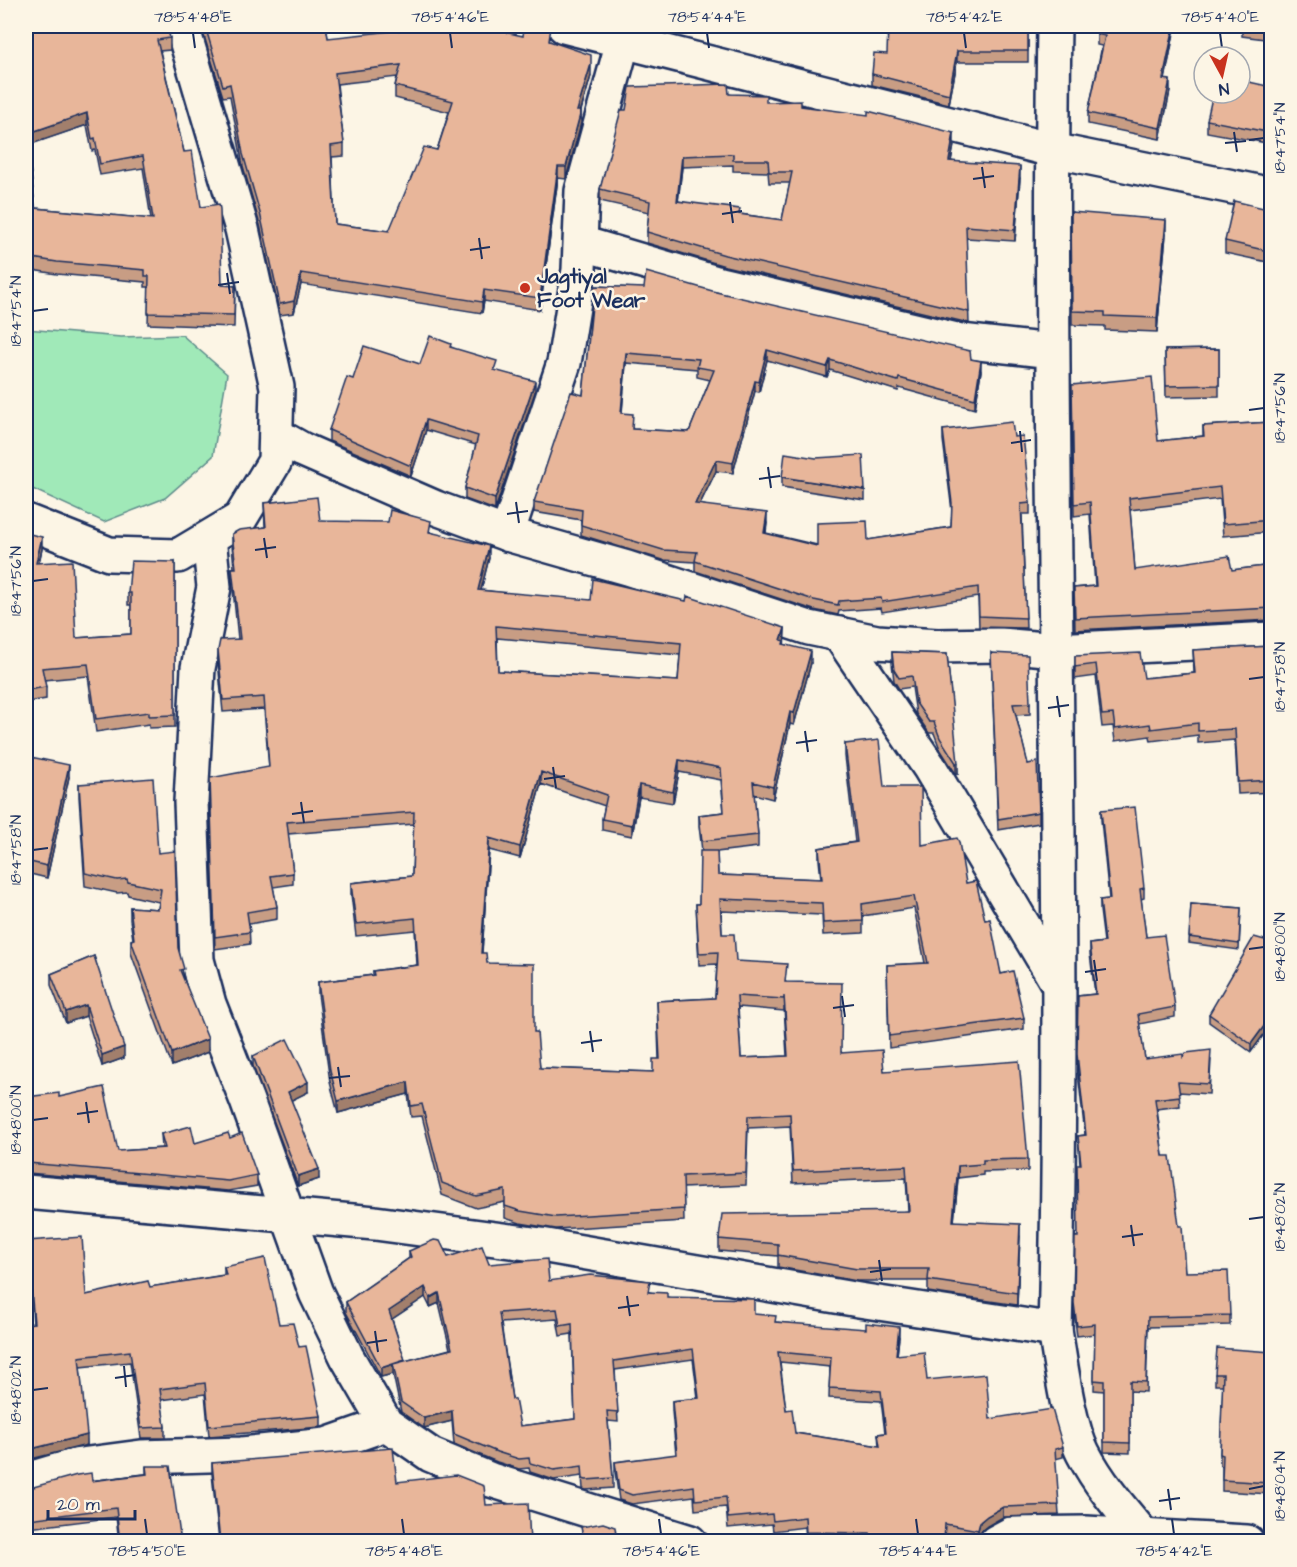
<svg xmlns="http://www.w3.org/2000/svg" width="1297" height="1567" font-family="'Architects Daughter',sans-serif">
	<rect width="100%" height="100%" fill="#fcf5e5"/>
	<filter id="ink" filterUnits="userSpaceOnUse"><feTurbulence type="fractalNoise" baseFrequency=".0167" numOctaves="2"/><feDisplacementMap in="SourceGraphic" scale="12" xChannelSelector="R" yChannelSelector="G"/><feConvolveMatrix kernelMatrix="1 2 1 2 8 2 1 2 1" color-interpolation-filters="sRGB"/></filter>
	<g filter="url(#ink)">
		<!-- green -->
		<polygon fill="#a0e9b8" stroke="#5e8c8b" stroke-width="1.5" points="26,329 121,337 182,335 227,374 213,456 165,498 104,522 26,486"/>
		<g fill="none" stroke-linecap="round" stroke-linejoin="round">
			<defs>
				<g id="minor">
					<polyline points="564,26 1052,150 1272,195"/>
					<path d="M1054 26C1047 460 1067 896 1055 1330 1061 1365 1068 1423 1083 1453 1099 1484 1121 1509 1144 1536"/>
					<polyline points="581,243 720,284 961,341 1052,351"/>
					<polyline points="276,435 303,450 436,508 507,534 627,568 809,628 877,642 937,646 1001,645 1056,650 1272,639"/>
					<polyline points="26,521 109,554 178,556 240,519 275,461 277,387 242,229 182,26"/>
					<polyline points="507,534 564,363 579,270 582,191 623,41"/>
					<polyline points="209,538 214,587 198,668 191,802 197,960 209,1004 247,1101 316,1293 347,1357 386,1424 431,1455 491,1480 690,1542"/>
					<polyline points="839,634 930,768 1057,982"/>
					<polyline points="26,1192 375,1223 541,1245 859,1300 1055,1330"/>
					<polyline points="26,1480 73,1466 141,1457 242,1454 326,1445 386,1424"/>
					<polyline points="996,1542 1011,1534 1086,1533 1247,1542"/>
				</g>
			</defs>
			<!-- minor casing -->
			<use href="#minor" stroke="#1b2f5e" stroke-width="38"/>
			<!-- minor -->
			<use href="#minor" stroke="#fcf5e5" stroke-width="33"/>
		</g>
		<!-- wall -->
		<g fill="#c89d84" stroke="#1b2f5e" stroke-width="1.5" fill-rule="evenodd">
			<path d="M26 26 170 38V50L160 51 184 152 201 207 222 285 235 286 234 327 148 324 149 287H145V282L57 274 26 269ZM87 125 92 151 95 150 100 175 143 168 151 219 35 208 27 145Z"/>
			<path d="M201 26H326L328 38 550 41 591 76 581 111V123L566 179 558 178 540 310 484 301 482 313 301 284 294 313 280 315 260 225 243 166 230 96 223 97ZM397 77 395 86V98L449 112 437 150 389 231 335 224 332 157 344 156V144L337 84Z"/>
			<polygon points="1028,26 1028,62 957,62 949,104 872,85 872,74 887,54"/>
			<polygon points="1175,26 1165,79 1170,91 1160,139 1088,124 1088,113 1102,46 1097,45 1097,34"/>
			<polygon points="1242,26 1272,26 1272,40 1242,36"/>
			<polygon points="1272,87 1272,144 1207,132 1207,120"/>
			<path d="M729 94 766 102 801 106 954 145 951 161 1020 178 1015 241 966 238 969 323 725 266 647 243V232L649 212 600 201V189L626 110ZM733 165V171L768 172 769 183H790L782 220 740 214 678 201 682 167Z"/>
			<polygon points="1272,210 1272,263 1225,253 1225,241"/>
			<polygon points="1071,212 1166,234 1157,332 1105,330 1105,326 1072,325"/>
			<path d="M594 286 716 292 971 359 981 371 975 409 899 388 898 391 830 370 827 377 767 360 759 392 755 391 733 473 716 471 700 504 767 523 766 533 817 545 868 540 951 527 952 511 943 440V430L1014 437 1030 503V514H1022L1026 628 979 627 978 597 882 612 881 608 839 611 838 615 814 610 695 571V562L663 560 581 535V520L534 512V502L583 395ZM626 363 697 369V377L710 380 689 432 633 429 622 413Z"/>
			<polygon points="451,347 535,392 495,510 465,499 465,488 476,445 426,430 411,476 329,441 329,430 353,379 420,364"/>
			<polygon points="1219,349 1219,396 1166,397 1165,350"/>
			<polygon points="1072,385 1158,441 1203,436 1203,426 1272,422 1272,532 1223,536 1220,499 1130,510 1135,570 1232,570 1272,565 1272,620 1075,630 1074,588 1095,586 1090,514 1074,516"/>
			<polygon points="782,477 865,490 865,500 782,487"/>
			<path d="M264 503 320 521 431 532 489 558 481 590 785 628 784 644 811 663 794 725 790 724 773 799 754 794 758 835V847L717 852 718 875 821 879 819 860V848L855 842 845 756V744L884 787 922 845 966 883 985 920 1001 974 1024 1018V1029L889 1048 887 965 925 963 914 908 863 916V933L823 935 822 915 721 911 722 934 736 961 786 982 842 1053 884 1071 1028 1159V1171L983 1172V1175L958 1178 954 1221 1020 1236 1017 1305 928 1292V1281H857L778 1267V1256L719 1251V1239L908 1211 906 1178 793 1183 790 1126 748 1128 746 1185 683 1188 684 1221 556 1229 520 1223 505 1218V1202L476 1208 442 1195 422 1116 411 1117 408 1094 338 1113 330 1082 318 994V982L373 975V971L417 965 415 930 356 936 351 894V883L412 876 414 824 288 834 293 873V884L273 887 277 907V919L249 924 250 944 215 949 210 790 269 768 264 709 223 712 218 662V650L238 639 232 580V568H234L232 545V534L265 527ZM497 638 680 655 678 681 498 671ZM679 772 721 780 724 812 699 815V826L702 851 699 904H696L699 965 717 964 715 998 657 1001 659 1059 653 1072 540 1068 534 1032 487 963 482 953 489 850 520 858 541 784 605 806 602 819V830L632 836 639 797 673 803ZM738 1007 784 1011V1007L787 1056 741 1058Z"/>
			<polygon points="26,533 42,549 39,563 76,638 131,634 131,605 128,605 128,593 175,562 175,727 149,728 149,724 96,732 88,676 44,680 46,687 46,699 28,702 26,720"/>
			<polygon points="1272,646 1272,792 1238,794 1235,740 1198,743 1198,735 1151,741 1150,736 1115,741 1113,726 1102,727 1096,676 1075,679 1075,656 1144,678 1194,673 1193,650"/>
			<polygon points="892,652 947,654 958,774 956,774 940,749 934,733 929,733 916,714 912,687 899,689 894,681 892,663"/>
			<polygon points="991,653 1030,703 1030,714 1016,715 1039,812 1039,823 998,830"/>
			<polygon points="26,756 69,777 47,878 26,873"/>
			<polygon points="79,784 158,853 178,948 184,979 208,1052 172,1066 131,953 131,940 133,939 130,920 130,907 158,909 159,902 128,895 127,892 117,893 85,886 79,797"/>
			<polygon points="1101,810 1144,888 1144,898 1141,899 1146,937 1175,1007 1175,1017 1139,1024 1145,1059 1183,1057 1211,1060 1209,1094 1179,1092 1180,1106 1157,1109 1163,1156 1185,1272 1230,1315 1230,1325 1148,1327 1146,1392 1130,1391 1130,1453 1104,1452 1104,1391 1094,1390 1095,1334 1077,1336 1074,1313 1075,1237 1078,1237 1080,1164 1078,1136 1085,1135 1077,1064 1078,996 1095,994 1090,954 1090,944 1104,942 1100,910 1100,900 1109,899 1101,820"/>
			<polygon points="1191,904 1241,908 1239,950 1189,943"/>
			<polygon points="1272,942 1272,1027 1270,1026 1251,1052 1209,1022 1209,1014"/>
			<polygon points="94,956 124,1058 102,1066 86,1016 66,1023 51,985 51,974"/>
			<polygon points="253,1056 308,1092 291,1100 319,1179 298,1186 253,1066"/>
			<polygon points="26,1097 59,1097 118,1151 162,1148 161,1134 195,1143 230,1138 257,1175 257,1186 228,1191 28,1173 26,1174"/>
			<polygon points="27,1241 86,1295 150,1287 224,1275 224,1267 279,1324 299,1347 321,1416 321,1427 209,1436 205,1394 161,1400 165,1427 165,1438 141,1438 130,1362 80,1367 87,1445 27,1460 26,1451 26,1324 33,1324"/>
			<path d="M409 1251 489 1264 549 1281 650 1292 667 1297 754 1314 776 1322 899 1337 897 1355 927 1380 990 1419 1063 1447V1457L1055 1459 1059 1515 1003 1517 987 1526 980 1532 978 1540 945 1534 944 1542H806L805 1527 773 1531 772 1524 728 1528 726 1507 695 1510 694 1496 632 1504 619 1500 615 1472V1462L676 1455 672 1411V1401L698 1398 693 1359 615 1370 618 1422 608 1421 613 1478V1488L586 1490 583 1489 582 1476 554 1480 530 1472 529 1468 519 1469 497 1462 454 1444 452 1421 424 1428 401 1412 393 1374 381 1377 346 1312V1302L409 1258ZM425 1297 430 1307 439 1303 450 1349 405 1361 392 1319ZM557 1319 560 1336 572 1334 575 1419 520 1426 512 1399 501 1323ZM780 1362 830 1367 829 1398 881 1401 885 1433 878 1434 879 1446 795 1433 786 1410Z"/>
			<polygon points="1272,1352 1272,1468 1270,1494 1222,1491 1222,1466 1220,1465 1220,1454 1223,1385 1215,1385 1215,1374"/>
			<polygon points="212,1463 397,1482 486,1505 530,1542 219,1542 212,1474"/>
			<polygon points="146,1466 181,1542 119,1542 116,1517 29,1528 26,1504 26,1489 146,1474"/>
		</g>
		<!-- shaded-wall -->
		<g fill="#a27f6c" stroke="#1b2f5e" stroke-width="1.5">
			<polygon points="1174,26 1175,26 1175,28 1163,90 1163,79"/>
			<polygon points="957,51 957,62 949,104 949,94"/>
			<polygon points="591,64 591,76 577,123 577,111"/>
			<polygon points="1170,80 1170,91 1160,139 1160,128"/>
			<polygon points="581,111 581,123 566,179 566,167"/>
			<polygon points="87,113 87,125 26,146 26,134"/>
			<polygon points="954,133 954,145 949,172 949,161"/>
			<polygon points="682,156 682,167 677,212 677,201"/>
			<polygon points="1020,166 1020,178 1015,241 1015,230"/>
			<polygon points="558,167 558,178 540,310 540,298"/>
			<polygon points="1166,220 1166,234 1157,332 1157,318"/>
			<polygon points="301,273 301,284 294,313 294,301"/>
			<polygon points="484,290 484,301 482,313 482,302"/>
			<polygon points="767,350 767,360 759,392 759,382"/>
			<polygon points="626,353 626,363 621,423 621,413"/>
			<polygon points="830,360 830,370 827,377 827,367"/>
			<polygon points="981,361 981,371 975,409 975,399"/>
			<polygon points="535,381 535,392 495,510 495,499"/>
			<polygon points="755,381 755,391 733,473 733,463"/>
			<polygon points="426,420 426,430 411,476 411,466"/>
			<polygon points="716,460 716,471 695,514 695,504"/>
			<polygon points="767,513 767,523 764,543 764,533"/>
			<polygon points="42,537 42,549 36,575 36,563"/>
			<polygon points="489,546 489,558 478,602 478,590"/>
			<polygon points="785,628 784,653 781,640"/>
			<polygon points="811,651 811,663 794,725 794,713"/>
			<polygon points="28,690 28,702 26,720 26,708"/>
			<polygon points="790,712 790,724 773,799 773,787"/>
			<polygon points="679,760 679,772 673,803 673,792"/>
			<rect x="956" y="763" width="2" height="11"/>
			<polygon points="69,765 69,777 47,878 47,866"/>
			<polygon points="541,772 541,784 520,858 520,847"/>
			<polygon points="639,785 639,797 632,836 632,825"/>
			<polygon points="489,838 489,850 481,965 481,953"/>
			<polygon points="86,1005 86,1016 66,1023 66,1012"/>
			<polygon points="1270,1018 1270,1026 1251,1052 1251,1044"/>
			<polygon points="208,1039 208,1052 172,1066 172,1053"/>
			<polygon points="124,1047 124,1058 102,1066 102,1055"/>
			<polygon points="308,1082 308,1092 288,1102 288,1092"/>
			<polygon points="408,1082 408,1094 338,1113 338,1101"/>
			<polygon points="28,1163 28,1173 26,1174 26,1164"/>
			<polygon points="958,1166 958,1178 953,1233 953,1221"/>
			<polygon points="319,1169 319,1179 298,1186 298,1176"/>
			<polygon points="1020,1224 1020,1236 1017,1305 1017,1293"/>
			<polygon points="425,1287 425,1297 389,1321 389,1311"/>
			<polygon points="439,1293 439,1303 430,1307 430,1298"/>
			<polygon points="899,1327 899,1337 896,1365 896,1355"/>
			<polygon points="405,1360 405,1370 393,1364 393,1374 381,1377 381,1368"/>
			<polygon points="452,1411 452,1421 424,1428 424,1418"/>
			<polygon points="87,1435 87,1445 27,1460 27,1450"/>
			<polygon points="1003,1507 1003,1517 987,1526 980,1532 978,1540 978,1530 980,1522 987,1516"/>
		</g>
		<!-- building -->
		<g fill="#e8b69a" stroke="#1b2f5e" stroke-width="1.5" fill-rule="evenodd">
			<path d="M26 26H167L170 38 157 40 184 152 192 151 201 207 219 204 220 209 222 285 235 286 234 315 148 313 149 276H145V270L57 262 26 257ZM87 113 92 139 95 138 100 164 143 156 153 219 35 208 26 134Z"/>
			<path d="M205 26H326L328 38 411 29V26H476L523 36 524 26H549L551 27 549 41 591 55V64L577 111H581L566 167H558L540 298 484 290 482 302 301 273 294 301 280 304 260 213 243 154 230 84 223 86ZM401 65 395 86 453 101 437 150 424 147 389 231 335 224 331 146 344 144 335 73Z"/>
			<polygon points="888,26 1028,26 1028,51 957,51 949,94 872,74 874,53 887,54"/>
			<polygon points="1099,26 1174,26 1163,79 1170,80 1160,128 1088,113 1105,36 1097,34"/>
			<polygon points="1247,26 1272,26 1272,28"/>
			<polygon points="1240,80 1272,87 1272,133 1207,120 1213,93 1240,93"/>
			<path d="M728 84 729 94 766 95V102L801 101V106L868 115V111L954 133 949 161 1020 166 1015 230 966 226 969 312 725 255 647 232 650 201 600 189 621 110H626L630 87ZM733 154V160H768L769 172H792L782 220 739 214 740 209 677 201 682 156Z"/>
			<polygon points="1234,201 1272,210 1272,252 1225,241"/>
			<polygon points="1071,212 1166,220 1157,318 1105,316 1105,312 1072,311"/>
			<path d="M646 272 716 292 970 351 971 359 981 361 975 399 899 378 898 381 830 360 827 367 767 350 759 382 755 381 733 463 716 460 695 504 767 513 764 533 817 546V523L867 521 868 540 951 527 952 503 943 430 1012 422 1014 437 1023 436 1030 503 1021 504 1026 618 979 616 978 587 882 602 881 598 839 601 838 605 814 600 695 561 697 552 663 550 581 525 582 510 534 502 571 392 583 395 594 286 644 288ZM626 353 699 359 697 367 714 370 689 432 632 429 633 414 621 413Z"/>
			<polygon points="430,336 451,344 450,347 497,361 494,370 535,381 495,499 465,488 478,436 426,420 411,466 329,430 347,377 353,379 364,346 420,364"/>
			<polygon points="1219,349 1219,385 1166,386 1165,350"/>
			<polygon points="1152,377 1158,441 1204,436 1203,426 1272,422 1272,520 1223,524 1220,487 1129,498 1135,570 1229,556 1232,570 1272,565 1272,608 1075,618 1074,588 1096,586 1090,502 1074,504 1072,385"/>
			<polygon points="785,453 816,458 863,455 865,490 782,477"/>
			<path d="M317 497 320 521 388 522 390 510 431 521 429 532 489 546 478 590 591 600 593 579 686 601 687 596 785 628 781 640 784 641 783 644 811 651 794 713 790 712 773 787 753 782 758 835 702 841 699 815 724 812 721 768 679 760 673 792 639 785 632 825 602 819 607 795 541 772 520 847 489 838 481 953H486L487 963 534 964V1032H537L540 1068 653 1072V1059H660L657 1001 715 998 718 952 699 953 696 904H699L700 851H717L718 875 822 879 819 848 857 842 845 744 879 740 884 787H921L922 845 957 838 959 842 966 883 976 881 985 920 990 919 1001 974 1013 971 1024 1018 889 1036 887 965 928 963 914 896 862 904 863 921 823 923 822 903 720 899 722 934H734L736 961 787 964 785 982 842 983 841 1053 882 1050 884 1071 1019 1061 1028 1159 983 1160V1164L958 1166 953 1221 1020 1224 1017 1293 928 1280 929 1269H857L778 1255V1244L719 1239 722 1214 909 1211 906 1166 793 1171 790 1114 748 1116 746 1173 683 1176 684 1209 556 1217 520 1211 505 1206V1190L476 1196 442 1183 422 1104 411 1106 408 1082 338 1101 330 1070 318 982 374 975 373 971 418 965 415 918 356 924 351 883 412 876 414 812 287 822 293 873 271 876 277 907 247 912 250 932 215 937 210 778 269 767 264 697 223 700 218 650 220 640 240 639 232 568H236L232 534 239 530 266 527 264 503ZM496 626 681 643 678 681 498 671ZM737 996 784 999V996L788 1056 741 1058Z"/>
			<polygon points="26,533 42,537 36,563 72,561 76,638 131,634 131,593 128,593 131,561 175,562 175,715 149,716 149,712 96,719 88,664 42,668 46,687 28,690 26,708"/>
			<polygon points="1272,646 1272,780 1238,782 1235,729 1198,731 1198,723 1151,729 1150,724 1115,729 1113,714 1102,715 1096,664 1075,667 1075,656 1140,653 1144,678 1195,673 1193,650"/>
			<polygon points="892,652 947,654 958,763 956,763 940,738 934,722 929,722 916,703 912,676 899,678 894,670"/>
			<polygon points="991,653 1028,655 1030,703 1013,704 1028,764 1037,762 1039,812 998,819"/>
			<polygon points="26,756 69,765 47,866 26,861"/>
			<polygon points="153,778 158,853 175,851 178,948 184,969 180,970 208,1039 172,1053 131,940 134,939 130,907 158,909 161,889 128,882 127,879 117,880 85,873 79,784"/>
			<polygon points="1135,807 1144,888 1140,889 1146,937 1164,935 1175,1007 1138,1014 1145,1059 1183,1054 1183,1057 1186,1053 1211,1050 1209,1084 1178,1082 1180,1096 1155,1099 1163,1156 1170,1156 1179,1226 1182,1226 1185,1272 1228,1271 1230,1315 1148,1317 1146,1382 1130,1381 1130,1443 1104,1442 1104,1381 1094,1380 1095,1324 1077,1326 1074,1303 1075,1237 1078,1237 1077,1164 1081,1164 1078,1136 1086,1135 1077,1054 1078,996 1096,994 1090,944 1105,942 1100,900 1110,899 1101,810"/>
			<polygon points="1191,904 1241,908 1239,944 1189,937"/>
			<polygon points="1254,937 1272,942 1272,1019 1270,1018 1251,1044 1209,1014"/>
			<polygon points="94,956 124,1047 102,1055 86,1005 66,1012 51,974"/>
			<polygon points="287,1039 308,1082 288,1092 319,1169 298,1176 253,1056"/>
			<polygon points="104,1087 118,1151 165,1148 161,1134 191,1126 195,1143 228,1133 230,1138 242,1133 257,1175 228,1181 28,1163 26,1164 26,1097 59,1093 59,1097"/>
			<polygon points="82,1237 86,1295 148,1281 150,1287 226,1275 224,1267 265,1258 279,1324 293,1323 299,1347 306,1346 321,1416 209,1426 205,1383 160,1389 165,1427 141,1428 130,1351 79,1357 87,1435 27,1450 26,1441 26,1324 34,1323 27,1241"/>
			<path d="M434 1240 440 1241 448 1257 482 1246 489 1264 547 1259 549 1281 590 1275 650 1281 648 1292 667 1293V1297L754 1299V1314L776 1316 775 1322 866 1329V1323L899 1327 896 1355 924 1352 927 1380 986 1374 990 1419 1052 1409 1063 1447 1055 1449 1059 1505 1003 1507 987 1516 980 1522 978 1530 945 1524 944 1542H869L870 1533 806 1532 805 1517 773 1521 772 1514 728 1518 726 1497 695 1500 694 1486 632 1495 619 1490 615 1462 677 1454 672 1401 699 1398 693 1349 614 1361 618 1412 607 1411 613 1478 586 1480 583 1479 582 1466 554 1470 530 1463 529 1458 519 1459 497 1452 454 1434 452 1411 424 1418 401 1402 393 1364 452 1349 439 1293 430 1298 425 1287 389 1311 405 1360 381 1368 346 1302 411 1257 409 1251ZM557 1309 560 1326 572 1324 575 1419 520 1426 515 1399H512L499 1313ZM778 1352 831 1357 829 1388 881 1391 886 1433 878 1434 880 1446 795 1433 792 1409 786 1410Z"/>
			<polygon points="1217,1348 1272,1352 1272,1457 1270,1483 1222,1480 1223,1455 1220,1454 1223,1374 1215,1374"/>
			<polygon points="393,1448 397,1482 456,1475 484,1486 486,1505 528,1503 530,1542 220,1542 212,1463"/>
			<polygon points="146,1466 170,1466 181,1542 120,1542 116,1508 29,1519 26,1489 77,1475 91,1473 92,1481 147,1474"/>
			<polygon points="603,1523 615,1527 617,1542 584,1542 581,1527"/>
		</g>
	</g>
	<!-- ticks -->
	<path fill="none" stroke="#1b2f5e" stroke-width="2" d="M193 33 195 48M450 33 452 48M707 33 709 48M964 33 966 48M1220 33 1222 48M1234 132 1237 152M1249 140 1264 138M1225 143 1246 141M982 167 985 188M973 179 994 176M730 202 733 223M722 214 742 211M479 238 482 259M470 250 490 247M227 273 230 294M218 285 239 282M33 311 48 309M1249 410 1264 408M1020 431 1022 452M1011 443 1031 440M768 467 771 488M759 479 780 476M516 502 519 523M507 514 528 511M264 538 267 558M255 550 276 547M33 581 48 579M1249 679 1264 677M1057 696 1060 717M1048 708 1069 705M805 731 808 752M796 743 817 740M553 767 556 788M544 779 565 776M301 802 304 823M292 814 313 811M33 850 48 848M1249 949 1264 947M1094 960 1097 981M1085 972 1106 969M842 996 845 1017M833 1008 854 1005M590 1031 593 1052M581 1043 602 1040M338 1067 341 1087M329 1078 350 1076M86 1102 89 1123M77 1114 98 1111M33 1120 48 1118M1249 1219 1264 1217M1131 1225 1134 1246M1122 1237 1143 1234M879 1260 882 1281M870 1272 891 1269M627 1296 630 1316M618 1308 639 1305M375 1331 378 1352M367 1343 387 1340M124 1366 126 1387M115 1378 135 1375M33 1390 48 1388M1168 1489 1171 1510M1249 1489 1264 1486M1159 1501 1180 1498M145 1519 147 1534M402 1519 404 1534M659 1519 661 1534M916 1519 918 1534M1172 1519 1174 1534"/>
	<!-- markers -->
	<circle fill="#c8321e" stroke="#fcf5e5" stroke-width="2" cx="525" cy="288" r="6"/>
	<g text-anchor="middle" stroke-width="5" stroke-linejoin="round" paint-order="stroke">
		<!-- poi labels -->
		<g font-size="21" font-weight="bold" fill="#1b2f5e" stroke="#fcf5e5" text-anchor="start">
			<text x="537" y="283">Jagtiyal<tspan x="537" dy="24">Foot Wear</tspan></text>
		</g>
	</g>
	<!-- margin -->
	<rect width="1297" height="1567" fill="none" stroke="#fcf5e5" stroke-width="66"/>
	<!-- north arrow -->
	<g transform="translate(1222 75) rotate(172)"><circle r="28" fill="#fcf5e5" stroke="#a2a6af" stroke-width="1.5"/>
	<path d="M0-4.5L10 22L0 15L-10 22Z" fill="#c8321e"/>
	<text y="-9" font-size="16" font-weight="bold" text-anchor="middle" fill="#1b2f5e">N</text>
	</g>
	<!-- scale -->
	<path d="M48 1510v9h87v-9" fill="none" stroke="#1b2f5e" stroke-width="3"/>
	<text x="57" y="1510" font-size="18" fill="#1b2f5e" stroke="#fcf5e5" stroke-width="4.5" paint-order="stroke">20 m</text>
	<rect x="33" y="33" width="1231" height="1501" fill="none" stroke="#1b2f5e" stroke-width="2"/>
	<g font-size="15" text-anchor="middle" fill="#1b2f5e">
		<text x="193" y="22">78°54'48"E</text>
		<text x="450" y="22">78°54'46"E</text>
		<text x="707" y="22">78°54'44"E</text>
		<text x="964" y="22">78°54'42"E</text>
		<text x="1220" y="22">78°54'40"E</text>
		<text transform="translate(1280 138) rotate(-90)" y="5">18°47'54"N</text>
		<text transform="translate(16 311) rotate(-90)" y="5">18°47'54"N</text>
		<text transform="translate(1280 408) rotate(-90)" y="5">18°47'56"N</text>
		<text transform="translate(16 581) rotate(-90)" y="5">18°47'56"N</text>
		<text transform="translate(1280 677) rotate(-90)" y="5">18°47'58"N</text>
		<text transform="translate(16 850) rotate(-90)" y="5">18°47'58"N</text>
		<text transform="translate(1280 947) rotate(-90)" y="5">18°48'00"N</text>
		<text transform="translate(16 1120) rotate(-90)" y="5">18°48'00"N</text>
		<text transform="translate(1280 1217) rotate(-90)" y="5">18°48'02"N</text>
		<text transform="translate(16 1390) rotate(-90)" y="5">18°48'02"N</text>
		<text transform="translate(1280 1486) rotate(-90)" y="5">18°48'04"N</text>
		<text x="147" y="1556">78°54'50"E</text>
		<text x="404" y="1556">78°54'48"E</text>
		<text x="661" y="1556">78°54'46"E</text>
		<text x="918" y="1556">78°54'44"E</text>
		<text x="1174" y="1556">78°54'42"E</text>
	</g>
</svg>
